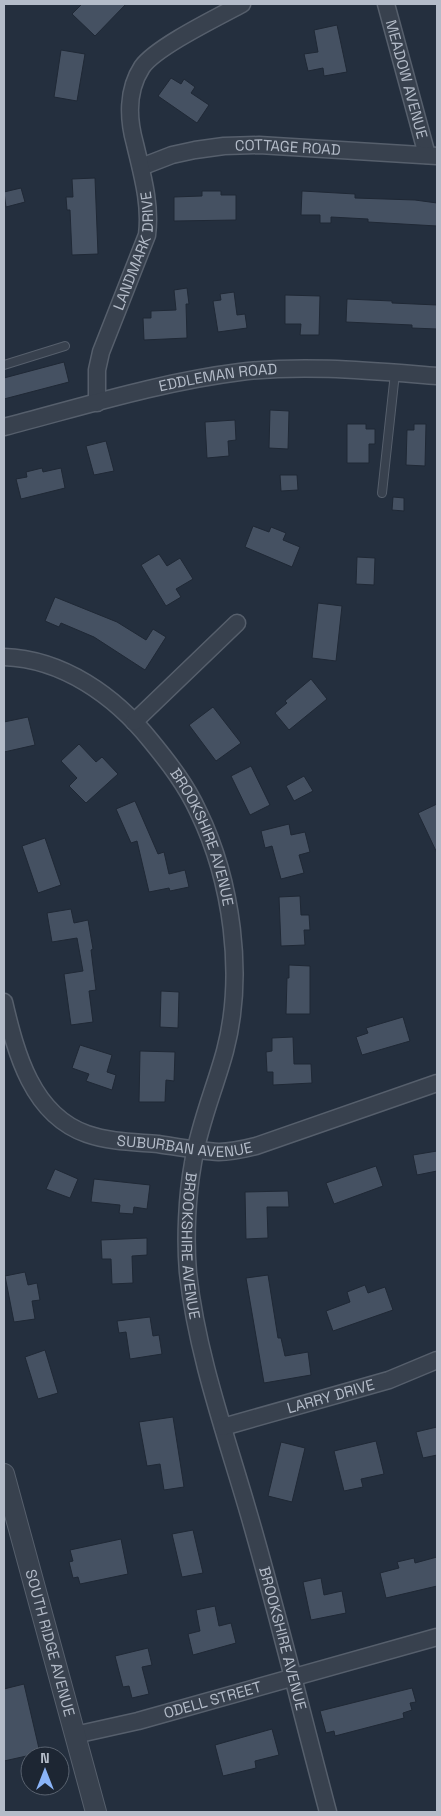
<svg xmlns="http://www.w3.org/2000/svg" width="441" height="1816" font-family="'Space Grotesk',sans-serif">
	<rect width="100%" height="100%" fill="#242f3e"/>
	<!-- building -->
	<g fill="#455162" stroke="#1f2835">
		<polygon points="82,4 126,4 95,36 72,14"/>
		<polygon points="337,25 347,72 324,76 323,68 308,71 304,54 318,52 314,30"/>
		<polygon points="61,50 85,54 77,101 54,97"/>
		<polygon points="171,78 181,84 184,79 195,87 191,93 209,105 197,123 158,96"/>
		<polygon points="95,178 98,254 72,255 70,210 67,210 66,197 73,197 72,179"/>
		<polygon points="21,188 25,202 6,207 4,192"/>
		<polygon points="202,191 221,191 221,195 236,195 236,220 174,221 174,197 202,196"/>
		<polygon points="302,191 355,194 355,198 415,200 437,203 437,226 368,222 368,219 331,217 331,223 320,223 320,215 301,215"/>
		<polygon points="187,288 189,304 186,304 187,338 144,340 143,318 151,318 151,311 176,310 174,290"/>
		<polygon points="234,292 237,315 245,314 247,328 218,332 213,301 221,300 220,294"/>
		<polygon points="285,295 320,296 319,335 300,335 301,324 285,324"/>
		<polygon points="347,299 392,301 392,303 437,305 437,329 412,328 412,325 346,322"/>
		<polygon points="64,362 69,382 4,399 4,378"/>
		<polygon points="270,410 289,411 288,449 269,448"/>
		<polygon points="235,420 236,440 228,441 229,456 207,458 205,422"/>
		<polygon points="347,424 366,424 366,429 375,429 375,444 369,444 369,463 347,463"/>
		<polygon points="414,424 426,424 425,466 406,465 407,430 414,430"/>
		<polygon points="106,441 114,471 94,475 86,446"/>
		<polygon points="42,468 43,472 61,468 65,488 21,499 16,479 27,477 26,472"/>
		<polygon points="280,475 297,475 298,490 281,491"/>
		<polygon points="393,497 404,498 404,511 392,510"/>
		<polygon points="253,526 269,532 271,527 286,533 283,540 300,547 292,567 245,547"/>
		<polygon points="159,554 167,566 180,558 193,579 176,589 181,597 166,606 141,565"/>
		<polygon points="357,557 375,558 374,585 356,584"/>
		<polygon points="55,597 117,622 146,640 153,629 166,637 145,670 94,637 61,623 59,627 45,621"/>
		<polygon points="318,603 342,606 336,661 312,658"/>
		<polygon points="311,679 327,699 289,730 275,713 287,703 285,701"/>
		<polygon points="213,707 241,743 216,761 189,725"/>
		<polygon points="28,717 35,745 4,752 4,722"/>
		<polygon points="79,744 96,762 102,757 118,774 86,803 69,786 77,778 61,761"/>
		<polygon points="251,766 270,805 250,815 231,776"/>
		<polygon points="304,776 313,791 294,801 286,786"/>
		<polygon points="135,801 158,854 164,852 169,874 185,870 189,887 170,891 169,888 149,892 137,841 131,843 116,809"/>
		<polygon points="437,804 437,853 418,813"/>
		<polygon points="289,824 291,835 305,832 310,852 299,855 304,873 281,879 272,846 265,848 261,831"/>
		<polygon points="45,838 61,885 38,893 22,846"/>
		<polygon points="300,896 301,915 309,915 310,930 304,930 305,945 281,946 279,897"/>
		<polygon points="71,909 74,923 88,920 93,949 91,950 96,990 89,991 93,1022 71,1025 64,974 83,971 77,938 52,942 47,913"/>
		<polygon points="289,965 310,966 310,1014 286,1014 287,978 289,978"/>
		<polygon points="161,991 179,992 178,1028 160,1027"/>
		<polygon points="403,1017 410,1041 362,1055 356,1037 368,1033 366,1028"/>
		<polygon points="293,1037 294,1064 311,1064 312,1083 273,1085 273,1072 267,1072 266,1052 272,1051 272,1038"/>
		<polygon points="80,1045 112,1055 107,1072 116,1075 112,1090 86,1081 89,1074 72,1068"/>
		<polygon points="140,1051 175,1052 174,1081 166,1080 165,1102 139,1102"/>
		<polygon points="437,1151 437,1171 417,1175 413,1155"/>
		<polygon points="376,1166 383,1186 334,1204 326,1183"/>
		<polygon points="55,1169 78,1179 70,1198 46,1189"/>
		<polygon points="94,1179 150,1185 147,1209 134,1207 133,1214 119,1213 120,1205 91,1202"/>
		<polygon points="288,1191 289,1207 267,1207 268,1238 246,1239 245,1192"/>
		<polygon points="147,1238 147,1255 132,1256 133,1283 112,1284 111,1259 102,1259 101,1240"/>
		<polygon points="25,1272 28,1285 37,1283 40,1300 32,1301 35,1319 14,1322 5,1276"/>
		<polygon points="268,1275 278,1338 281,1338 285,1356 308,1352 311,1375 264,1383 246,1278"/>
		<polygon points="365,1285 368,1293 385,1287 393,1310 333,1331 326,1311 350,1302 347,1292"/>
		<polygon points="150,1317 153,1336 159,1335 162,1354 130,1359 126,1332 119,1333 117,1321"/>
		<polygon points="45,1350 58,1393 38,1399 25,1357"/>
		<polygon points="173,1417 184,1487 164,1490 160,1464 147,1466 139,1422"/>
		<polygon points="437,1427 437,1455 423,1458 416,1432"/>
		<polygon points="376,1441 384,1474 361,1479 363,1487 344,1491 334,1451"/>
		<polygon points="281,1442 305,1448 292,1502 268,1496"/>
		<polygon points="193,1530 203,1573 182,1577 172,1534"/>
		<polygon points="121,1539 128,1574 80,1584 78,1577 73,1578 69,1562 73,1561 70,1550"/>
		<polygon points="437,1557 437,1586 386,1598 380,1573 399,1568 397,1562 414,1558 415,1563"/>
		<polygon points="321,1578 324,1595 342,1591 346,1613 311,1620 303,1582"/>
		<polygon points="215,1606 219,1626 231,1623 236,1643 193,1655 188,1634 200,1631 196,1610"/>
		<polygon points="148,1648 152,1665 142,1667 149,1694 132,1698 129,1686 123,1687 115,1656"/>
		<polygon points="24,1684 40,1753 4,1761 4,1689"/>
		<polygon points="412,1688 416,1702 410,1703 412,1710 403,1713 404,1718 335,1736 334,1731 326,1733 320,1711"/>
		<polygon points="272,1729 279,1755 255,1761 256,1768 223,1776 215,1745"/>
	</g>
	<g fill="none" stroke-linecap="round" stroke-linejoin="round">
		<defs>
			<g id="service">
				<polyline points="4,365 65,346"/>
				<polyline points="382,493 395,373"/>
			</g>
			<g id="minor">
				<path id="s1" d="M386 4 427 155"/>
				<path id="s2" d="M141 167 172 155 195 150 224 146 259 145 437 156"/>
				<path id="s3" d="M97 403V370L101 352 147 235C151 204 142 174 135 144 128 119 127 90 142 67 156 47 218 17 242 4"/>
				<path id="s4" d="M4 427C81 407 160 382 240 372 304 364 373 371 437 376"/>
				<path id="s5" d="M4 657C63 659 115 696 151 741 169 763 186 785 198 811 232 881 245 975 225 1051 215 1088 199 1125 193 1163 187 1196 185 1239 188 1273 197 1356 227 1438 250 1518 278 1615 302 1714 328 1812"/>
				<polyline points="134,722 237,623"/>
				<path id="s6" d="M4 1002C16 1053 32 1115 87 1134 110 1142 135 1142 158 1144 178 1147 199 1151 219 1152 231 1152 244 1149 256 1146L437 1083"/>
				<path id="s7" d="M223 1427 389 1380 437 1360"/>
				<path id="s8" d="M75 1735 138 1721 437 1637"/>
			</g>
			<g id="tertiary">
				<path id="s9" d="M4 1474 96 1812"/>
			</g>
		</defs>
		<!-- service casing -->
		<use href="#service" stroke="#565f6c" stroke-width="10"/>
		<!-- minor casing -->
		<use href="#minor" stroke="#565f6c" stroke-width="19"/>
		<!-- tertiary casing -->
		<use href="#tertiary" stroke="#565f6c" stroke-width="22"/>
		<!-- service -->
		<use href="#service" stroke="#38414e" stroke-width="8"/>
		<!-- minor -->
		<use href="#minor" stroke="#38414e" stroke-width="16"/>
		<!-- tertiary -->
		<use href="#tertiary" stroke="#38414e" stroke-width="20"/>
	</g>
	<g text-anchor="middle" stroke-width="4" stroke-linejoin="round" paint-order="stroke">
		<!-- street labels -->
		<g font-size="15" fill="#b4bcc9" stroke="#1d2633">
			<text dy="5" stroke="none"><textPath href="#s1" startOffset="78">MEADOW AVENUE</textPath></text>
			<text dy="5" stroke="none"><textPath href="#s2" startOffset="150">COTTAGE ROAD</textPath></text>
			<text dy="5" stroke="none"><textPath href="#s3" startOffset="159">LANDMARK DRIVE</textPath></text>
			<text dy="5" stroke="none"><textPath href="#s4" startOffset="220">EDDLEMAN ROAD</textPath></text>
			<text dy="5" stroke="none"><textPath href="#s5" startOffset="285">BROOKSHIRE AVENUE</textPath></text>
			<text dy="5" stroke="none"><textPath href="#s6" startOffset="262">SUBURBAN AVENUE</textPath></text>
			<text dy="5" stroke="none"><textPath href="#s5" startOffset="705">BROOKSHIRE AVENUE</textPath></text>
			<text dy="5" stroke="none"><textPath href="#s7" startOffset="112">LARRY DRIVE</textPath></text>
			<text dy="5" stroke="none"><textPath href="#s5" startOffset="1110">BROOKSHIRE AVENUE</textPath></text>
			<text dy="5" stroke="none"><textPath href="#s9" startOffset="175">SOUTH RIDGE AVENUE</textPath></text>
			<text dy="5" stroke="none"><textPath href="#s8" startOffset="142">ODELL STREET</textPath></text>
		</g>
	</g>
	<!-- border -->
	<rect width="441" height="1816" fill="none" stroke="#b4bcc9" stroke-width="10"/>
	<!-- north arrow -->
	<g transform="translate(45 1771)"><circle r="24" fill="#1d2633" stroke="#59626f"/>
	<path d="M0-4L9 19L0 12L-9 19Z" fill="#8ab4f8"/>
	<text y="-8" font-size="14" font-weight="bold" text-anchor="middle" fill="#b4bcc9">N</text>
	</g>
</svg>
